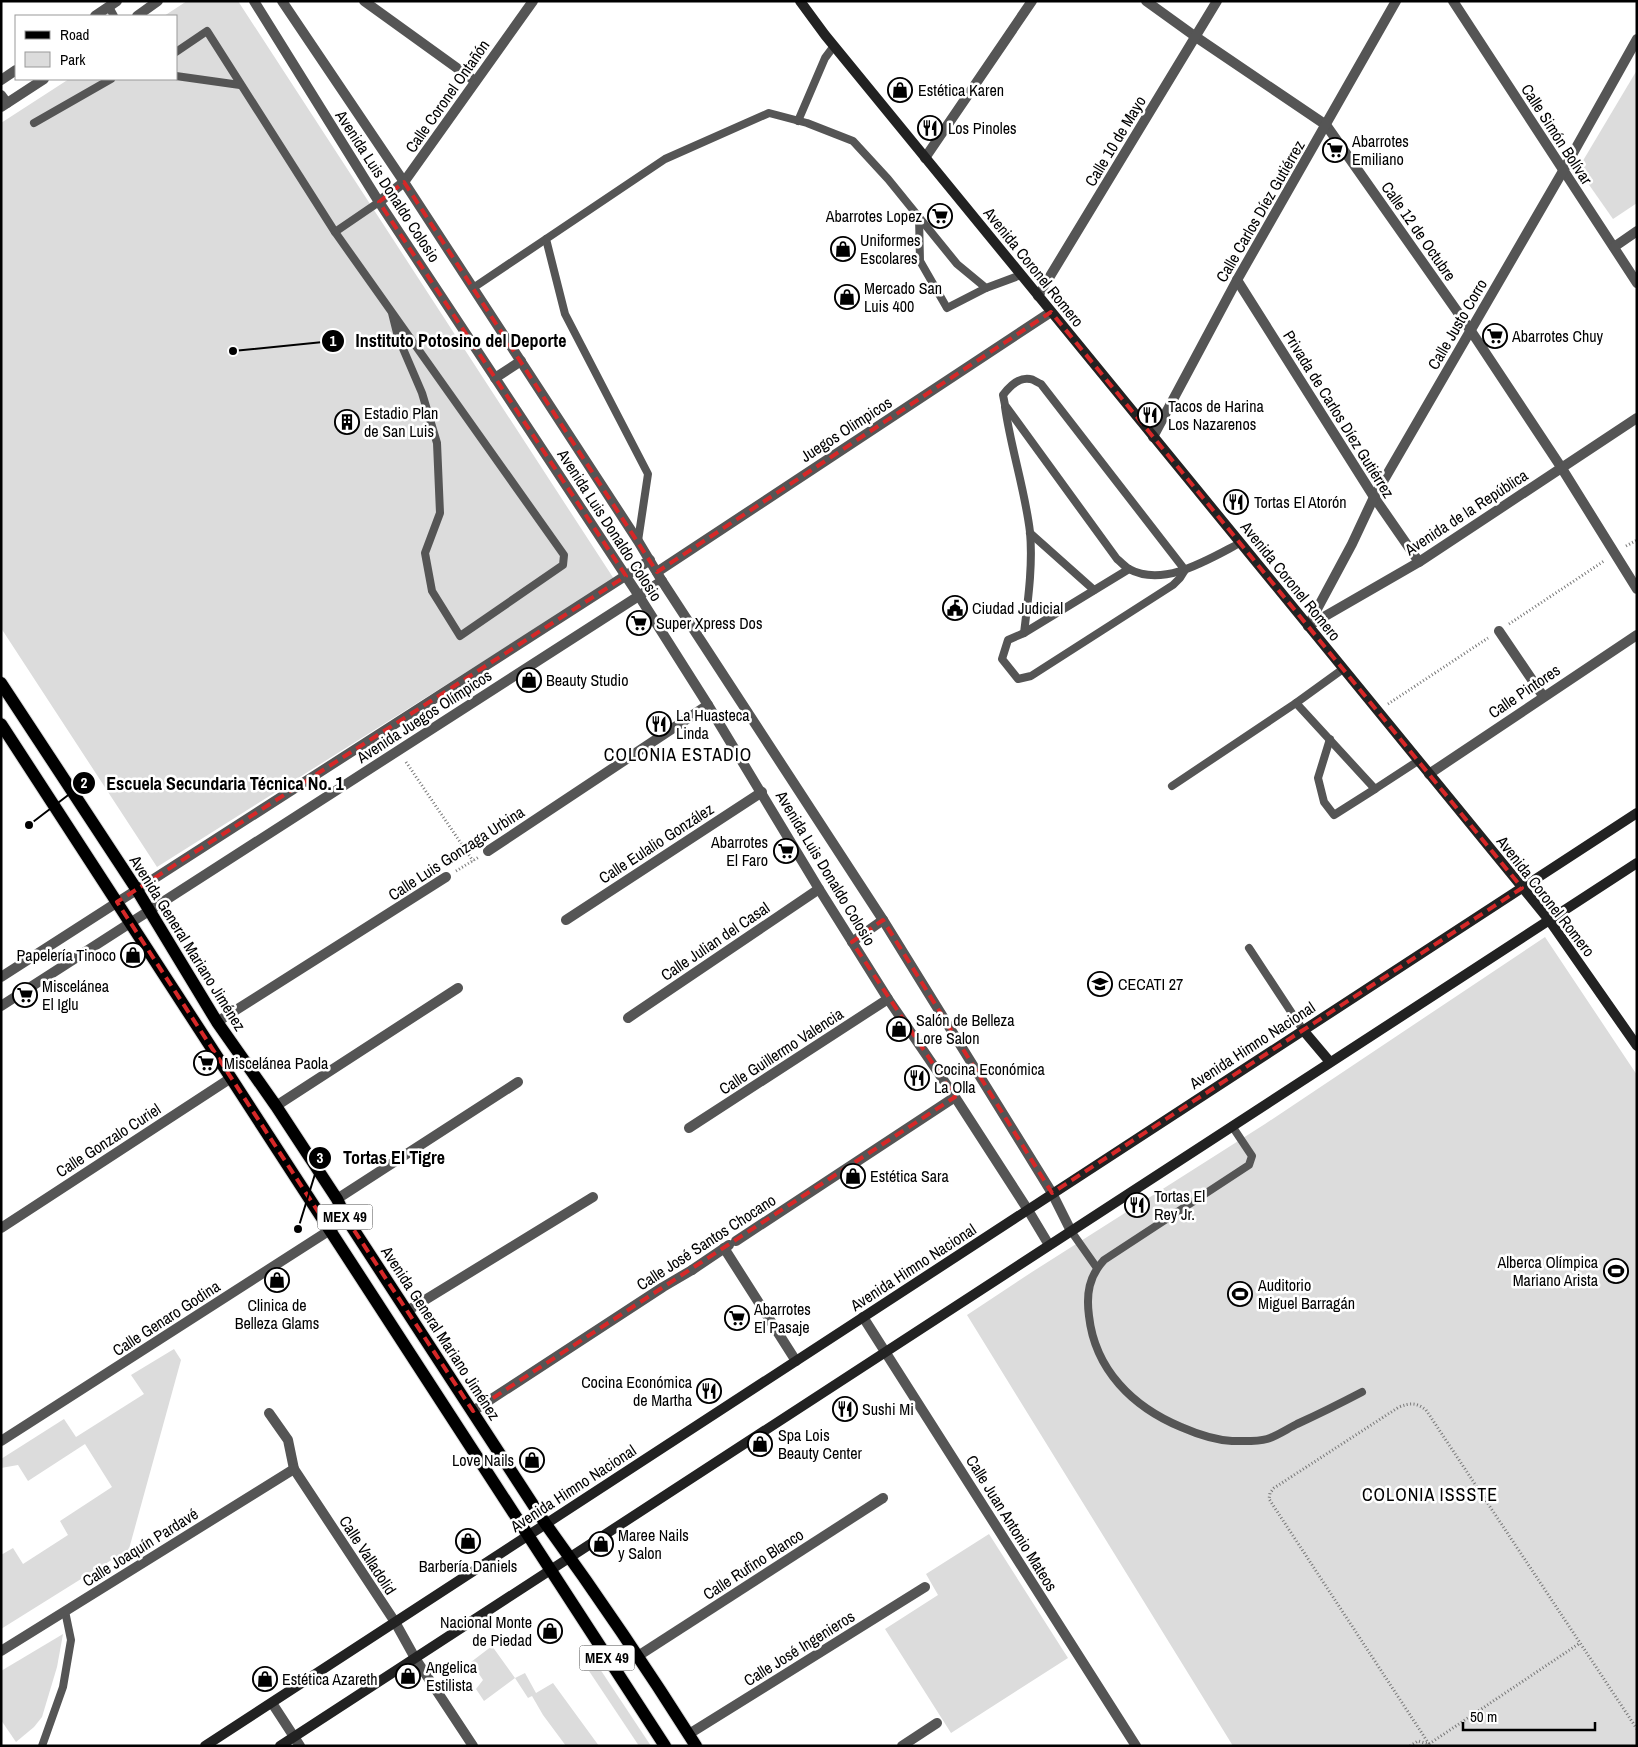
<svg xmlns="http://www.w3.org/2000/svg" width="1638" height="1747" font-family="'Archivo Narrow',sans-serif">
	<rect width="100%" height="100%" fill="#fff"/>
	<!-- green -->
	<g fill="#dcdcdc">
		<polygon points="187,1 238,1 614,579 157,867 1,628 1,123 69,79 176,79 176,16 164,16"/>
		<polygon points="1637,70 1637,203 1613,219 1578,169"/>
		<polygon points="1545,937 1637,1075 1637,1746 1233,1746 967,1315 1032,1272 1265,1124"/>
		<polygon points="174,1349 181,1360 129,1549 1,1629 1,1555 13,1548 23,1564 68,1535 60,1521 112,1487 85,1444 28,1481 18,1465 1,1468 1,1459 64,1419 76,1437 144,1394 131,1375"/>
		<polygon points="989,1534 1068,1658 951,1733 885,1629 938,1595 926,1574"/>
		<polygon points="63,1634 57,1667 42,1717 34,1727 16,1742 1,1720 1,1671"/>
		<polygon points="492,1646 515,1678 525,1673 536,1693 553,1683 599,1746 566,1746 543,1715 532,1696 528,1698 515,1678 484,1701 476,1689 483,1680 471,1662"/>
		<polygon points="591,1657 592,1657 651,1746 639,1746 583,1662"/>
	</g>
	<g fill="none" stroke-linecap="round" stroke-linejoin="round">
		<defs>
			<g id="primary">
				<path d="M1 683 137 890 217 1022 276 1106 337 1199 346 1218 545 1523C598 1596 648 1670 696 1746"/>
				<polyline points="1,724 665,1746"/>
			</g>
		</defs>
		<!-- primary casing -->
		<use href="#primary" stroke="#dbdbdb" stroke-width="14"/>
		<!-- path -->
		<g stroke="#777" stroke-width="3" stroke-dasharray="1 2.5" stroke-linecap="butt">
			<polyline points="1626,546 1637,540"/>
			<polyline points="1509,624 1604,561"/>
			<polyline points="1388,704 1488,638"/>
			<polyline points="406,762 473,861"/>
			<polyline points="456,871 479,857"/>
			<path d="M1429 1744 1269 1499 1270 1493 1274 1488 1399 1407C1410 1403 1416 1402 1426 1410L1637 1729"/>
			<polyline points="1410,1746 1418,1741 1429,1744 1580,1643"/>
		</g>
		<!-- service -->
		<g stroke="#555" stroke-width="8">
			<polyline points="109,7 114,16"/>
			<polyline points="176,52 207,31 335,232 379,202"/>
			<polyline points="176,76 240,85"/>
			<polyline points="798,121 825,58 834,46"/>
			<polyline points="34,123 111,79"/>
			<polyline points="919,217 920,261 947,308 986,288"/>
			<path d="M335 232C411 340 488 447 564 555L563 565 460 636 432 591 425 553 440 513 437 443 422 393 398 337 392 313"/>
			<polyline points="473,288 546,239"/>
			<path d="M1005 407C1011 449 1025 490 1030 532 1033 565 1028 600 1024 633L1008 640 1002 659 1018 679 1031 676 1173 585 1180 578 1185 570"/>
			<polyline points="1030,533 1094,590"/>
			<polyline points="638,541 648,474 565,314 546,239 665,159 769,113 807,123 853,141 888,179 957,264 986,288 1021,275"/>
			<path d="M1185 570 1041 384C1038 383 1033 379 1030 379 1019 377 1009 387 1003 395L1005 405 1117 559C1121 562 1125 567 1129 569 1164 588 1209 559 1240 543"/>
			<polyline points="1024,633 1129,569"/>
			<polyline points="1296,703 1343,669"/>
			<polyline points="1330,739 1318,778 1324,802 1334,815 1375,789"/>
			<polyline points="1172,786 1296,703 1375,789 1418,761"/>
			<polyline points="1249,948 1303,1030"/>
			<path d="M1232 1126 1252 1156 1249 1165 1104 1260C1089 1276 1086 1294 1089 1316 1095 1370 1133 1407 1181 1427 1197 1434 1215 1440 1232 1441 1242 1441 1257 1442 1267 1439 1277 1436 1287 1429 1297 1424 1319 1414 1341 1403 1362 1392"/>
			<polyline points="1071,1231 1097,1268"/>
			<polyline points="42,1746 63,1687 71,1640 65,1611"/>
		</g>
		<!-- pedestrian -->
		<g stroke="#555" stroke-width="10">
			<polyline points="657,572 1051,312"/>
			<polyline points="724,1248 796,1361"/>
			<polyline points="692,1270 729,1245"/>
		</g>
		<!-- minor -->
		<g stroke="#555" stroke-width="10">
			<polyline points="364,1 475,81"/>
			<polyline points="1146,1 1196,37 1326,125 1471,331 1561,467 1637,589"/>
			<polyline points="1453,1 1637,283"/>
			<polyline points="1,95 7,103"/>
			<polyline points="925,158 1032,1"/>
			<polyline points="379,202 404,182 533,1"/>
			<polyline points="1614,247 1637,231"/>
			<polyline points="1237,280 1374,497 1419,562"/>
			<polyline points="1038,296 1217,1"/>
			<polyline points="1153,437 1237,280 1396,1"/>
			<polyline points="1308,626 1419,562 1637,418"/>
			<polyline points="1499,631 1543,696"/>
			<polyline points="1429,774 1637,635"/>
			<polyline points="488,851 708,705"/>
			<polyline points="566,920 762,792"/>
			<polyline points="628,1018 819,889"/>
			<polyline points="217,1022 446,877"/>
			<polyline points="276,1106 458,988"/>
			<polyline points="689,1128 888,999"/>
			<polyline points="337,1199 518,1082"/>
			<polyline points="1,1228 231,1078"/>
			<polyline points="736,1241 955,1097"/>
			<polyline points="407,1311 593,1197"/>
			<polyline points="863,1317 1136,1746"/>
			<polyline points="473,1411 663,1287 692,1270"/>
			<polyline points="269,1413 288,1440 294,1469 395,1622 415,1658 473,1746"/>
			<polyline points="1,1441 330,1230 346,1218"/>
			<polyline points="1,1651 294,1469"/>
			<polyline points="638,1656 883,1498"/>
			<polyline points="272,1703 300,1746"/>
			<polyline points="689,1734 925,1587"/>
			<polyline points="902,1746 937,1723"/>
		</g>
		<!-- tertiary -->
		<g stroke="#555" stroke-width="10">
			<polyline points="254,1 379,202 639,596 708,705 819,889 888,999 955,1097 1028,1210 1049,1245"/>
			<polyline points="282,1 404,182 638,541 662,581 883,920 1052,1193 1071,1231"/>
			<polyline points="95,16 117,1"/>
			<polyline points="137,16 158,1"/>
			<polyline points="1,80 16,70"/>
			<polyline points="1,107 44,79"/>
			<polyline points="495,378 521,361"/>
			<polyline points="1308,626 1352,544 1374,497 1563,171 1637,39"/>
			<polyline points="852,942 883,920"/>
			<polyline points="1,977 650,560"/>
			<polyline points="1,1006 662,581"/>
		</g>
		<!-- secondary -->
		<g stroke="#222" stroke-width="10">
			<polyline points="800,1 825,35 1549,920 1637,1046"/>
			<polyline points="1303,1030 1330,1062"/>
			<polyline points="205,1746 1637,813"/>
			<polyline points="280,1746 1637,863"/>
		</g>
		<!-- primary -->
		<use href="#primary" stroke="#000" stroke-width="12"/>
	</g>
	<!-- marked area -->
	<path fill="none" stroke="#d62828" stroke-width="4" stroke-dasharray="10 6" stroke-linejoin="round" d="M404 182 657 572 1051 312 1522 888 1052 1193 883 920 852 942 955 1097 473 1411 346 1218 330 1230 117 902 626 576 379 202Z"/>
	<!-- icons -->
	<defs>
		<symbol id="shop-ring" viewBox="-11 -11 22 22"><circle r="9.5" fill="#fff" stroke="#000" stroke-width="1.5"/><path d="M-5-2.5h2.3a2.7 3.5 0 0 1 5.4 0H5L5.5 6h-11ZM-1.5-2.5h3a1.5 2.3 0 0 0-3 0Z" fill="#000"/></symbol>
		<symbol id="restaurant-ring" viewBox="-11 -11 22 22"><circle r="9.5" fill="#fff" stroke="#000" stroke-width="1.5"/><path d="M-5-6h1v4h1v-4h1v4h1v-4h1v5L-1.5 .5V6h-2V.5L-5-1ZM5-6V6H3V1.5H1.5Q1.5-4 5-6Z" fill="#000"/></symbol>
		<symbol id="supermarket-ring" viewBox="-11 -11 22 22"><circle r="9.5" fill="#fff" stroke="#000" stroke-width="1.5"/><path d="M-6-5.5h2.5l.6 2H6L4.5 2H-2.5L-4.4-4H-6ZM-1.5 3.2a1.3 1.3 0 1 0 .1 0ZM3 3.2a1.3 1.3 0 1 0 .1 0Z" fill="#000"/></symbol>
		<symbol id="building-ring" viewBox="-11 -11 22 22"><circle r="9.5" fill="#fff" stroke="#000" stroke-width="1.5"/><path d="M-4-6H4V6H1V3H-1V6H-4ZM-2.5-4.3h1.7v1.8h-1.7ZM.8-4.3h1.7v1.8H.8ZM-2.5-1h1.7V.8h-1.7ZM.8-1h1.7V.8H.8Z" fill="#000"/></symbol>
		<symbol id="civic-ring" viewBox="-11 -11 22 22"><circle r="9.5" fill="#fff" stroke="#000" stroke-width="1.5"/><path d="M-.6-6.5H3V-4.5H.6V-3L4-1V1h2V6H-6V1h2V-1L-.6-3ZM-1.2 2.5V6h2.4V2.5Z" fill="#000"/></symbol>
		<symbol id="school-ring" viewBox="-11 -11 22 22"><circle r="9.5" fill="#fff" stroke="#000" stroke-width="1.5"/><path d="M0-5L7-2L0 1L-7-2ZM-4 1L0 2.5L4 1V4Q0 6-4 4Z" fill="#000"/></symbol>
		<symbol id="stadium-ring" viewBox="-11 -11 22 22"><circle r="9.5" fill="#fff" stroke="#000" stroke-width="1.5"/><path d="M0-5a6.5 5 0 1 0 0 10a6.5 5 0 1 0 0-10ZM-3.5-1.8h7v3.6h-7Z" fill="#000"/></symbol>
	</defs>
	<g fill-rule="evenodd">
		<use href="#shop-ring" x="886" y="76" width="28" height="28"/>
		<use href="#restaurant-ring" x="916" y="114" width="28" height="28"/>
		<use href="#supermarket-ring" x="1321" y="136" width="28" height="28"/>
		<use href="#supermarket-ring" x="926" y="202" width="28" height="28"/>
		<use href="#shop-ring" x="829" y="235" width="28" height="28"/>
		<use href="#shop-ring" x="833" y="283" width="28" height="28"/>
		<use href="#supermarket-ring" x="1481" y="322" width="28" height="28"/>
		<use href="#restaurant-ring" x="1136" y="401" width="28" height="28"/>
		<use href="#building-ring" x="333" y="408" width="28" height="28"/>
		<use href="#restaurant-ring" x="1222" y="488" width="28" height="28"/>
		<use href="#civic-ring" x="941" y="594" width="28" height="28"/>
		<use href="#supermarket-ring" x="625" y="609" width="28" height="28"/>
		<use href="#shop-ring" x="515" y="666" width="28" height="28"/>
		<use href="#restaurant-ring" x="645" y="710" width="28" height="28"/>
		<use href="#supermarket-ring" x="772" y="837" width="28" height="28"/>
		<use href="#shop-ring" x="119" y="941" width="28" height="28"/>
		<use href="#school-ring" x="1086" y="970" width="28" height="28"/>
		<use href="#supermarket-ring" x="11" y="981" width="28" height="28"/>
		<use href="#shop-ring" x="885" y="1015" width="28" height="28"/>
		<use href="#supermarket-ring" x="192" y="1049" width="28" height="28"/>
		<use href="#restaurant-ring" x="903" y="1064" width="28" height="28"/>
		<use href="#shop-ring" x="839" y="1162" width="28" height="28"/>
		<use href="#restaurant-ring" x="1123" y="1191" width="28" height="28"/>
		<use href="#stadium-ring" x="1602" y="1257" width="28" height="28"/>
		<use href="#shop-ring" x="263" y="1266" width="28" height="28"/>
		<use href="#stadium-ring" x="1226" y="1280" width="28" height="28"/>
		<use href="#supermarket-ring" x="723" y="1304" width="28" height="28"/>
		<use href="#restaurant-ring" x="695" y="1377" width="28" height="28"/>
		<use href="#restaurant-ring" x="831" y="1395" width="28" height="28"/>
		<use href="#shop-ring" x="746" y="1430" width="28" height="28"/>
		<use href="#shop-ring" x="518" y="1446" width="28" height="28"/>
		<use href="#shop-ring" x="454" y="1527" width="28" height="28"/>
		<use href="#shop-ring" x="587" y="1530" width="28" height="28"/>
		<use href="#shop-ring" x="536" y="1617" width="28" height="28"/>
		<use href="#shop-ring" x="394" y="1662" width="28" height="28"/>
		<use href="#shop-ring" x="251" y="1665" width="28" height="28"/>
	</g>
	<g text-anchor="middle" stroke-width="5" stroke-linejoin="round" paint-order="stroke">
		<!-- shield labels -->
		<g fill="#fff" stroke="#4c4c4c" stroke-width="1">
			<rect x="317.5" y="1204.5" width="55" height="25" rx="4"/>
			<rect x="579.5" y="1645.5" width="55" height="25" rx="4"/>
		</g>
		<g font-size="15" font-weight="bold" fill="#000">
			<text x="345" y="1222">MEX 49</text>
			<text x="607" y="1663">MEX 49</text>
		</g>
		<!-- poi labels -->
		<g font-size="16" fill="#000" stroke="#fff" text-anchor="start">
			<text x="918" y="96">Estética Karen</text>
			<text x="948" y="134">Los Pinoles</text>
			<text x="1352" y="147">Abarrotes<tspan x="1352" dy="18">Emiliano</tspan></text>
			<text x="922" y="222" text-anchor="end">Abarrotes Lopez</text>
			<text x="860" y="246">Uniformes<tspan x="860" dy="18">Escolares</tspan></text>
			<text x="864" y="294">Mercado San<tspan x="864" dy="18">Luis 400</tspan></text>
			<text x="1512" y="342">Abarrotes Chuy</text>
			<text x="1168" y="412">Tacos de Harina<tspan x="1168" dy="18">Los Nazarenos</tspan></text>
			<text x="364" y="419">Estadio Plan<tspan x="364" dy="18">de San Luis</tspan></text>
			<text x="1254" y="508">Tortas El Atorón</text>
			<text x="972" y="614">Ciudad Judicial</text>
			<text x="656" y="629">Super Xpress Dos</text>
			<text x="546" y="686">Beauty Studio</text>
			<text x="676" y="721">La Huasteca<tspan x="676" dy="18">Linda</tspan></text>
			<text x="768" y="848" text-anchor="end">Abarrotes<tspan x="768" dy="18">El Faro</tspan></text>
			<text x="116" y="961" text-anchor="end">Papelería Tinoco</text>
			<text x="1118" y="990">CECATI 27</text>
			<text x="42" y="992">Miscelánea<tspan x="42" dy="18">El Iglu</tspan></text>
			<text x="916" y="1026">Salón de Belleza<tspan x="916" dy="18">Lore Salon</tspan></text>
			<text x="224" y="1069">Miscelánea Paola</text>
			<text x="934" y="1075">Cocina Económica<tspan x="934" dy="18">La Olla</tspan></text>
			<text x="870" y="1182">Estética Sara</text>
			<text x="1154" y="1202">Tortas El<tspan x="1154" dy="18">Rey Jr.</tspan></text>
			<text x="1598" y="1268" text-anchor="end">Alberca Olímpica<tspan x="1598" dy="18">Mariano Arista</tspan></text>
			<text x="1258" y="1291">Auditorio<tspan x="1258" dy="18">Miguel Barragán</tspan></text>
			<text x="277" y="1311" text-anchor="middle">Clinica de<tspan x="277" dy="18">Belleza Glams</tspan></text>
			<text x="754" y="1315">Abarrotes<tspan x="754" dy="18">El Pasaje</tspan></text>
			<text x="692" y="1388" text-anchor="end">Cocina Económica<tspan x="692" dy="18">de Martha</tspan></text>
			<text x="862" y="1415">Sushi Mi</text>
			<text x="778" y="1441">Spa Lois<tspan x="778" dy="18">Beauty Center</tspan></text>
			<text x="514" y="1466" text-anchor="end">Love Nails</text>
			<text x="618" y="1541">Maree Nails<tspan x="618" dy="18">y Salon</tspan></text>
			<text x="468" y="1572" text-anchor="middle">Barbería Daniels</text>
			<text x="532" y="1628" text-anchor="end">Nacional Monte<tspan x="532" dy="18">de Piedad</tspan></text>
			<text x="426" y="1673">Angelica<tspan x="426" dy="18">Estilista</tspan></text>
			<text x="282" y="1685">Estética Azareth</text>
		</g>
		<!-- street labels -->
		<g font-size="16" fill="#000" stroke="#fff">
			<text transform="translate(447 96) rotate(-55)" y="6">Calle Coronel Ontañón</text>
			<text transform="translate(1557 134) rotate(57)" y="6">Calle Simón Bolívar</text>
			<text transform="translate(1115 141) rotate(-59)" y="6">Calle 10 de Mayo</text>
			<text transform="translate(388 186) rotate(57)" y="6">Avenida Luis Donaldo Colosio</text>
			<text transform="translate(1260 211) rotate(-60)" y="6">Calle Carlos Díez Gutiérrez</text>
			<text transform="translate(1419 231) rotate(55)" y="6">Calle 12 de Octubre</text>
			<text transform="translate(1034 267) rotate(51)" y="6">Avenida Coronel Romero</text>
			<text transform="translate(1457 324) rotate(-60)" y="6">Calle Justo Corro</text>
			<text transform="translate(1339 414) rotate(58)" y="6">Privada de Carlos Díez Gutiérrez</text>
			<text transform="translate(846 429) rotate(-33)" y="6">Juegos Olimpicos</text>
			<text transform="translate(1466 512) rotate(-33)" y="6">Avenida de la República</text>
			<text transform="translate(610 525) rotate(57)" y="6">Avenida Luis Donaldo Colosio</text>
			<text transform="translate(1291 581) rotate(51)" y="6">Avenida Coronel Romero</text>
			<text transform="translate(1524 691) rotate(-34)" y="6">Calle Pintores</text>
			<text transform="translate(424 716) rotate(-33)" y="6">Avenida Juegos Olímpicos</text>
			<text transform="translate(656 843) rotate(-33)" y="6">Calle Eulalio González</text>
			<text transform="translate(456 853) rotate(-33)" y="6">Calle Luis Gonzaga Urbina</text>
			<text transform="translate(826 868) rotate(59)" y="6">Avenida Luis Donaldo Colosio</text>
			<text transform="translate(1546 896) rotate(52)" y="6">Avenida Coronel Romero</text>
			<text transform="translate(715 941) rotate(-34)" y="6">Calle Julian del Casal</text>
			<text transform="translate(188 943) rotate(58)" y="6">Avenida General Mariano Jiménez</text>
			<text transform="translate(1252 1045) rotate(-33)" y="6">Avenida Himno Nacional</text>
			<text transform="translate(781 1051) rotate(-33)" y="6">Calle Guillermo Valencia</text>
			<text transform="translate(108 1140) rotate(-33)" y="6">Calle Gonzalo Curiel</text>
			<text transform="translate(706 1242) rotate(-33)" y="6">Calle José Santos Chocano</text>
			<text transform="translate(913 1267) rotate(-33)" y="6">Avenida Himno Nacional</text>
			<text transform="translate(166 1318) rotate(-33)" y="6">Calle Genaro Godina</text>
			<text transform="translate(441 1333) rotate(57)" y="6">Avenida General Mariano Jiménez</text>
			<text transform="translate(573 1488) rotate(-33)" y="6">Avenida Himno Nacional</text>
			<text transform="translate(1012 1523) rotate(58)" y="6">Calle Juan Antonio Mateos</text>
			<text transform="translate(140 1547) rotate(-32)" y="6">Calle Joaquín Pardavé</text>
			<text transform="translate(368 1555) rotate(57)" y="6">Calle Valladolid</text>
			<text transform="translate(753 1564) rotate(-33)" y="6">Calle Rufino Blanco</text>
			<text transform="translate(799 1648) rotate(-32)" y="6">Calle José Ingenieros</text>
		</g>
		<!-- neighbourhood labels -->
		<g font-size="18" letter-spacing="1" fill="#000" stroke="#fff">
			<text x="678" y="761">COLONIA ESTADIO</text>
			<text x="1430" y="1501">COLONIA ISSSTE</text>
		</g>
	</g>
	<!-- callouts -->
	<path fill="none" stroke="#000" stroke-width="2" d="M233 351L333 341M29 825L84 783M298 1229L320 1158"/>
	<g fill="#000" stroke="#fff" stroke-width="2">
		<circle cx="233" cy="351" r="5"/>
		<circle cx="29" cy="825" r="5"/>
		<circle cx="298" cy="1229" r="5"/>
		<circle cx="333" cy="341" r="12"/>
		<circle cx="84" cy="783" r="12"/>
		<circle cx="320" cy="1158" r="12"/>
	</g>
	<g font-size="15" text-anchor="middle" font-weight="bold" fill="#fff">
		<text x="333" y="346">1</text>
		<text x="84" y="788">2</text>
		<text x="320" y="1163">3</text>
	</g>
	<g font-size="18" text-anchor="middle" font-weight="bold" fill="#000" stroke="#fff" stroke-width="5" stroke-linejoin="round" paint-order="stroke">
		<text x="461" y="347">Instituto Potosino del Deporte</text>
		<text x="225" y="790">Escuela Secundaria Técnica No. 1</text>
		<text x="394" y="1164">Tortas El Tigre</text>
	</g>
	<!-- border -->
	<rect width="1638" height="1747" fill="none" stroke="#000000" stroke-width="5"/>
	<!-- legend -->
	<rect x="15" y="15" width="162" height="65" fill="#ffffff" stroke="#999999"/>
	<rect x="25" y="31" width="25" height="8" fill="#000000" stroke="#999999"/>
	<text x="60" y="40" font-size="15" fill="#000000">Road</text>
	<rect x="25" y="52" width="25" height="15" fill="#dcdcdc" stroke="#999999"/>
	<text x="60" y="65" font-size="15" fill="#000000">Park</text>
	<!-- scale -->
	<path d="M1463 1722v8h132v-8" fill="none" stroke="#000000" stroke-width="2.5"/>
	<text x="1470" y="1722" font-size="15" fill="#000000" stroke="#ffffff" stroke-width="4" paint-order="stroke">50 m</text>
</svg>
